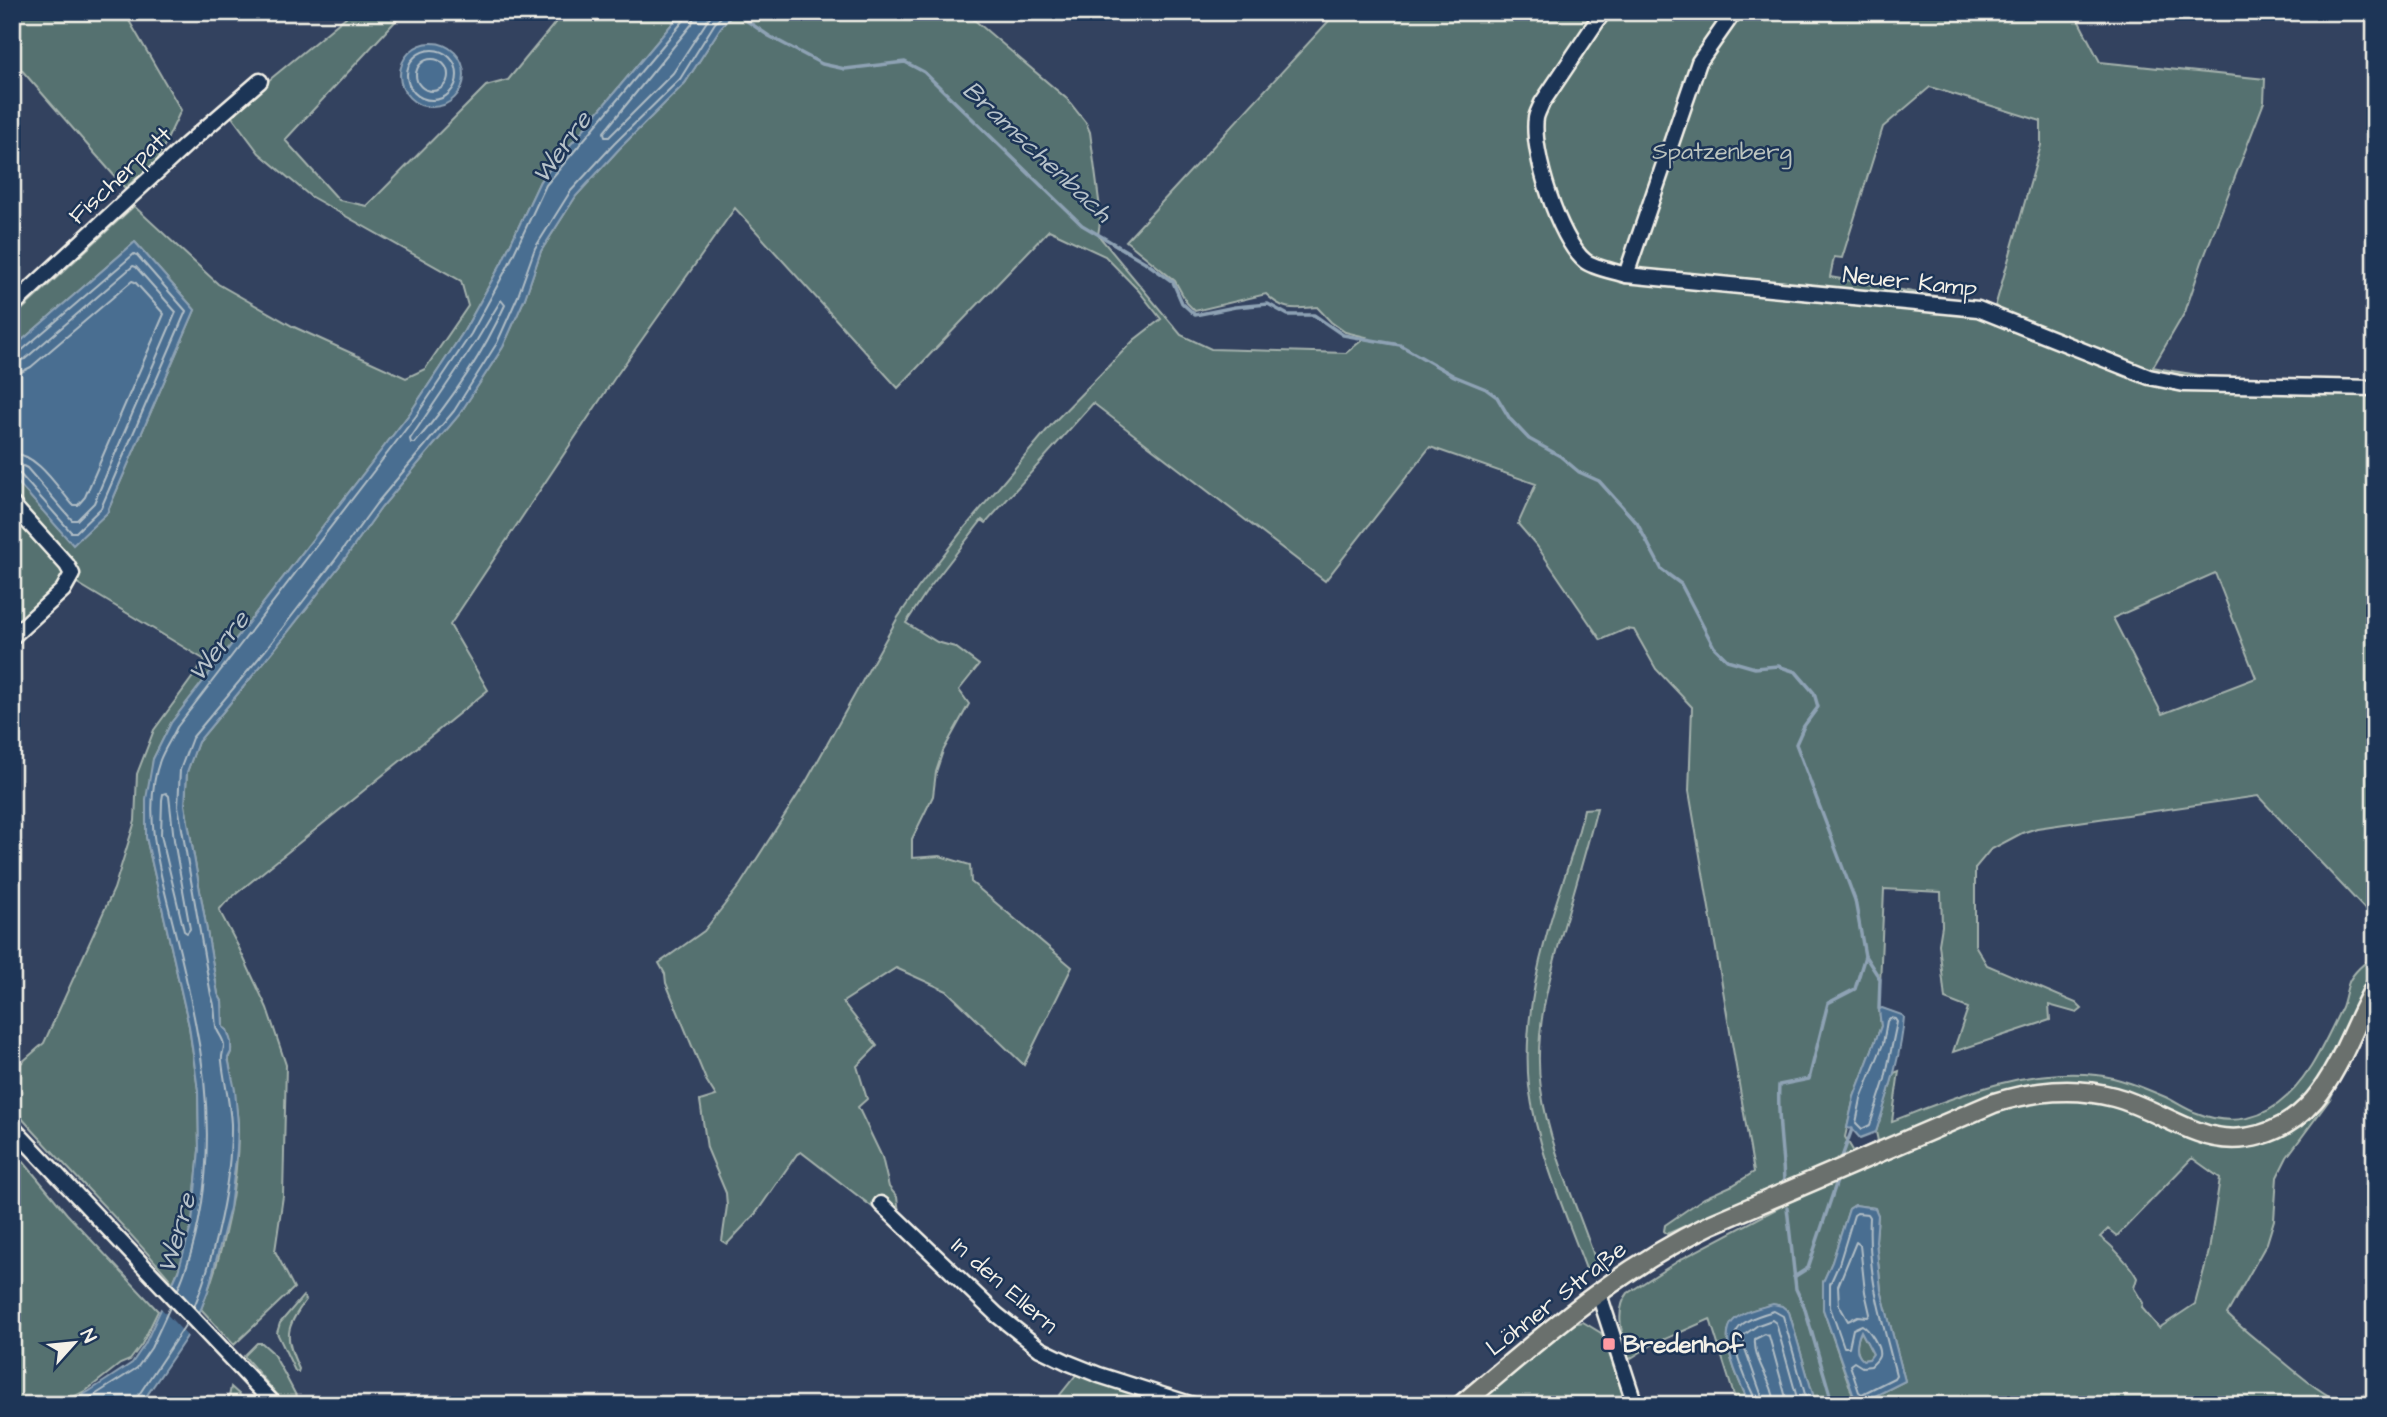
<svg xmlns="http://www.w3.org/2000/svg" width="2387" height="1417" font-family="'Architects Daughter',sans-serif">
	<rect width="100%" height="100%" fill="#33425f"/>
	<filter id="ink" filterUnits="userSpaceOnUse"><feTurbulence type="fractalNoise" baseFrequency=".0143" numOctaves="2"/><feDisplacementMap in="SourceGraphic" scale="14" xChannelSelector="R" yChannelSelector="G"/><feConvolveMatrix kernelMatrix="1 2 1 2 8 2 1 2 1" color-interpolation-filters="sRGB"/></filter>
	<g filter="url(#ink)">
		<!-- green -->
		<g fill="#547170" stroke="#a4b1ac" stroke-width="2" fill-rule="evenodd">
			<polygon points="12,12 124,12 181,110 157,161 125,188 12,59"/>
			<path d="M352 12H404L285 140 339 200 367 206 486 86 508 80 564 12H682L540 181 502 262 464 331 410 413 171 723 153 759 146 837 189 1026 198 1090 199 1150 192 1223 182 1261 173 1283C122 1221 64 1167 12 1107V1071L44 1043 114 889 135 821 137 774 154 730 205 660 77 583 76 570 12 498V476L73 544 107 513 195 310 135 242 12 349V319L134 206 218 284 294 327 406 378 425 369 468 306 461 281 310 196 259 153 229 113Z"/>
			<path d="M735 12H965L1067 99 1086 123 1090 132 1101 216 1098 235 1181 335 1211 349 1346 353 1366 337 1345 332 1331 322 1317 307C1294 309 1284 312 1266 294L1195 311 1187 303 1175 281 1126 241 1337 12H2074L2100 62 2265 79 2264 102 2202 262 2185 312 2153 367C2226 384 2301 380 2375 380V920L2258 796 2037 828 2022 833 1990 850 1975 868V945L1987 965 2076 1003 2082 1009 2077 1013 2049 1005 2050 1020 1953 1052 1968 1008 1945 999 1939 944 1942 926 1941 892 1884 889 1879 1009 1881 1026 1854 1097 1845 1137 1854 1152 1878 1141 1876 1132 1894 1073 1899 1071 1892 1121C1958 1096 2025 1067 2097 1075 2120 1078 2142 1087 2163 1096 2175 1101 2185 1109 2197 1113 2224 1124 2254 1122 2278 1104 2309 1081 2325 1041 2342 1007 2345 999 2346 990 2349 982 2354 971 2366 962 2375 955V1029L2362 1032 2330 1099 2287 1157 2277 1177 2274 1220 2267 1243 2227 1314C2242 1329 2258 1341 2274 1354 2298 1373 2318 1393 2347 1405H1857L1905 1381 1881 1290 1876 1241 1878 1215 1874 1208 1855 1205 1849 1209 1832 1262 1823 1282V1309L1856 1405H1816L1789 1312C1779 1302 1773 1304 1760 1308 1751 1310 1737 1316 1732 1323 1718 1340 1742 1388 1750 1405H1737L1710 1319 1652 1345 1628 1360C1624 1340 1613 1311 1628 1293L1683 1258 1782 1206 1780 1184 1667 1234 1664 1231 1665 1225 1704 1198 1733 1185 1754 1172 1689 791 1692 707 1656 669 1634 630 1626 629 1601 640 1537 546 1518 524 1536 484 1430 447 1325 581 1093 403 986 523 982 520 927 591 906 623 937 642 955 647 979 665 959 690 969 704 943 751 936 772 933 796 912 839V858L940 856 970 865 971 882 1072 967 1024 1065 947 991 896 968 843 1002 877 1046 857 1066 867 1099 858 1107 882 1157 889 1187 897 1197 899 1213 908 1224 1009 1320 1037 1342 1084 1364 1209 1405H1052L1079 1371 1043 1355 1013 1334 897 1226 801 1152 797 1154 756 1213 727 1244 722 1241 727 1206 726 1193 707 1148 700 1101 716 1096 706 1080 666 983 665 974 659 963 704 931 740 885 806 782 897 619 918 588 962 531 1052 424 1134 340 1161 319 1138 290 1105 256 1049 230 898 388 735 208 614 379 450 625 488 690 226 902 219 910 239 948 267 1008 286 1065 283 1196 275 1251 294 1288 234 1345 201 1309C223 1255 239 1184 238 1125 237 1103 231 1082 229 1061 228 1054 230 1058 231 1051 232 1044 229 1036 227 1030L223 1027 222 1001 218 994 185 805 187 772 198 742 273 651 341 564 381 508 459 415 503 347 525 298 541 251 576 196 619 149 685 83 721 27ZM1930 87 2041 121V145L1995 307 1830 277 1834 257 1842 258 1883 127ZM2215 573 2256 678 2162 714 2113 618ZM2192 1158 2220 1178 2209 1251 2195 1304 2159 1328 2142 1308 2143 1303 2134 1288 2137 1278C2131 1266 2111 1244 2100 1237L2108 1229 2117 1236Z"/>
			<polygon points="12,516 63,572 64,579 59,586 12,629"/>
			<path d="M1597 808C1587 848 1575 887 1564 926 1549 979 1533 1034 1541 1089 1549 1147 1579 1211 1598 1267L1586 1269C1564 1210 1537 1148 1529 1086 1524 1037 1533 984 1546 937 1557 894 1575 853 1584 809Z"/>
			<polygon points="12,1148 67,1214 158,1311 142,1344 130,1360 120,1364 87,1390 58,1405 12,1405"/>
			<path d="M303 1296 306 1300C285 1328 284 1337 299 1369L298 1372 295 1371 277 1333 280 1323Z"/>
			<polygon points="1583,1322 1601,1333 1605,1341 1626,1405 1475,1405 1573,1324"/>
			<path d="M1861 1331 1873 1354 1869 1359 1863 1360C1854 1353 1857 1339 1861 1331Z"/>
			<polygon points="257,1343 262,1343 272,1352 283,1371 301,1405 286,1405 244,1356"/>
			<polygon points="231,1387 251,1405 231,1405 229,1397"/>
		</g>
		<!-- water -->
		<g fill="#4a6e91" stroke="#8ea2b4" stroke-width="2" fill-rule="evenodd">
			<polygon points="682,12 735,12 721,27 685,83 619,149 576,196 541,251 525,298 503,347 459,415 381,508 341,564 273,651 198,742 187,772 185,805 218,994 222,1001 223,1027 227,1030 231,1042 231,1052 228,1058 235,1090 238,1124 237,1150 230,1208 208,1291 201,1309 186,1338 143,1401 139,1405 63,1405 88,1392 132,1363 145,1344 178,1272 192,1223 199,1150 198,1090 189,1026 146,837 146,799 153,759 171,723 410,413 464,331 502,262 540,181"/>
			<circle cx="432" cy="75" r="32"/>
			<polygon points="135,242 195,310 107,513 73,545 12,476 12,349"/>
			<path d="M1882 1008 1902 1015 1904 1017C1901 1057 1888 1094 1876 1132L1860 1138 1852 1129 1847 1128 1854 1097 1881 1026 1879 1009Z"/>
			<path d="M1855 1205 1875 1208 1878 1215 1876 1241 1881 1290 1905 1381 1857 1405 1823 1309V1282L1832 1262 1849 1209ZM1861 1331 1873 1354 1869 1359 1863 1360C1854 1353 1857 1340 1861 1331Z"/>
			<path d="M1773 1304 1782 1306 1789 1312 1816 1405H1750C1742 1388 1717 1337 1733 1321 1742 1311 1760 1308 1773 1304Z"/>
		</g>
		<!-- pier -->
		<polygon fill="#33425f" points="170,1281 202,1315 190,1339 159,1306"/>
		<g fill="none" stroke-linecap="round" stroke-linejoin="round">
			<!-- shore -->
			<g stroke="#b0bdc5" stroke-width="2">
				<polyline points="695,12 692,24 604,132 605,137 609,137 673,73 713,12"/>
				<circle cx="432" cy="75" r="25"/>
				<circle cx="432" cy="75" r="16"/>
				<path d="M501 300 505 305C482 356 451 401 415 443H411L410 439 477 340Z"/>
				<polyline points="12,354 20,352 134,254 137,255 186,311 101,508 76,532 71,532 20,474 12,472"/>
				<polyline points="12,362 25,359 133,266 136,267 176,312 94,503 77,520 72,520 27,468 19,464 12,463"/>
				<path d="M12 373 21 372 31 367 132 281 135 282 164 314 85 497 78 505H73C57 487 38 454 12 453"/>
				<polygon points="166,793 169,796 174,840 190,929 187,933 184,931 161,835 162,800 163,794"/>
				<polygon points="1890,1018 1895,1019 1897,1022 1885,1079 1870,1125 1862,1129 1856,1123 1861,1099 1883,1044 1887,1021"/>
				<path d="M1857 1213 1868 1214 1870 1217C1867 1277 1882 1318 1896 1375L1894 1378 1862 1394 1859 1392 1850 1365 1854 1362 1862 1367 1871 1366C1874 1363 1878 1360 1879 1356 1881 1347 1869 1329 1862 1325L1853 1329 1849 1347H1844L1830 1307V1284L1839 1264 1854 1215Z"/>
				<polygon points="1856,1242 1860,1245 1865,1292 1870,1314 1868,1317 1858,1316 1848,1321 1839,1305 1838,1286"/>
				<path d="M178 1289C213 1207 213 1109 195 1022 189 990 182 959 174 928 161 876 141 812 160 760 164 749 172 738 177 727L416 416 471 334 508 266 546 185 685 19 686 12"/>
				<path d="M194 1307C215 1256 232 1179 231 1124 230 1102 224 1082 222 1061 221 1055 224 1051 224 1045 223 1037 217 1033 216 1026 214 1014 216 1006 211 995L178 806 180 770 192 738 268 647 335 560 376 504 454 411 497 343 518 296 535 248 570 192 614 144 680 79 715 23 726 12"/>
				<polyline points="79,1405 137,1368 151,1348 170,1307"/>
				<polyline points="135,1405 136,1399 186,1324"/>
				<path d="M1756 1405C1755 1395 1749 1388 1746 1379 1729 1336 1726 1324 1774 1311L1783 1316 1808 1405"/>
				<polyline points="1765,1405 1744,1346 1744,1335 1758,1325 1772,1320 1776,1323 1799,1405"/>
				<path d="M1775 1405C1774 1382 1753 1362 1755 1339L1765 1334 1769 1336 1788 1405"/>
			</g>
			<!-- stream -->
			<g stroke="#8ea2b4" stroke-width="3.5">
				<path d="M734 12 769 36 822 64 845 69 905 62 924 72 1082 225 1145 262 1173 282 1182 303 1195 315 1235 307 1268 304 1288 315H1314L1343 335 1400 345 1454 376 1486 389 1497 397 1510 419 1529 439 1560 456 1579 472 1599 481 1637 523 1662 570 1681 584 1714 647 1727 660 1755 668 1778 666 1796 672 1814 693 1818 707 1804 726 1796 744 1855 900 1865 956 1855 989 1828 1003 1809 1079 1779 1085C1777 1119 1783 1149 1784 1182"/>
				<polyline points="1865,956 1880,979 1879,1009"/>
				<polyline points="1842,1157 1852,1129"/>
				<polyline points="1787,1207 1796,1289 1804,1306 1833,1405"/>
				<polyline points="1794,1277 1808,1268 1838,1178"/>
			</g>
			<defs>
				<g id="minor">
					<path d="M1603 12 1542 103C1540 108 1537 113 1536 118 1531 151 1559 240 1585 261 1594 268 1614 271 1626 275L1978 309 2149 377 2184 384 2375 388"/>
					<polyline points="1626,275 1699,62 1734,12"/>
					<polyline points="12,306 186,145 260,81"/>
					<polyline points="12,504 67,565 72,574 63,590 12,637"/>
					<polyline points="12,1127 275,1405"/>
					<polyline points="881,1204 997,1315 1040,1349 1069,1363 1099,1375 1193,1405"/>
					<polyline points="1598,1291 1635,1405"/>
				</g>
				<path id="major" d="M1461 1405C1543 1336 1614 1271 1712 1224L1994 1103C2034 1091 2073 1086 2114 1097 2144 1105 2170 1122 2198 1132 2240 1148 2285 1134 2314 1100 2341 1068 2354 1024 2375 987"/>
			</defs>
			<!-- minor casing -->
			<use href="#minor" stroke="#f4f1e8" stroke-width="19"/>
			<!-- major casing -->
			<use href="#major" stroke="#f4f1e8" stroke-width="23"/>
			<!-- minor -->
			<use href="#minor" stroke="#1d3557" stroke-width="14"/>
			<!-- major -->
			<use href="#major" stroke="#6a706d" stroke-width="18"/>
		</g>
	</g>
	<!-- markers -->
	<rect fill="#ff9aa2" stroke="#1d3557" stroke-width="2.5" x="1602" y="1337" width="14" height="14" rx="3.5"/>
	<g text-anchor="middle" stroke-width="5" stroke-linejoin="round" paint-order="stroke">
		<!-- park labels -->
		<g font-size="24" fill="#bcc4be" stroke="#1d3557">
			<text x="1722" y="159">Spatzenberg</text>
		</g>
		<!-- street labels -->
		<g font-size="24" fill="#f4f1e8" stroke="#1d3557">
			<text transform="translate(120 175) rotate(-43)" y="8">Fischerpatt</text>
			<text transform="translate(1910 281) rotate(6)" y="8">Neuer Kamp</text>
			<text transform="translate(1005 1285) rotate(41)" y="8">In den Ellern</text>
			<text transform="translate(1556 1298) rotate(-38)" y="8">Löhner Straße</text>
		</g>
		<!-- poi labels -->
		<g font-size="24" font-weight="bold" fill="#f4f1e8" stroke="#1d3557" text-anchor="start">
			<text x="1623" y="1352">Bredenhof</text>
		</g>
		<!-- water labels -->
		<g font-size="26" font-style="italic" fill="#b8c3ca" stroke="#1d3557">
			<text transform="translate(561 147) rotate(-54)" y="9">Werre</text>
			<text transform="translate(1038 151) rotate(43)" y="9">Bramschenbach</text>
			<text transform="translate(218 646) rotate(-52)" y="9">Werre</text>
			<text transform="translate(176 1233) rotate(-74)" y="9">Werre</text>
		</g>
	</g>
	<!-- margin -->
	<rect width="2387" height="1417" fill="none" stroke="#1d3557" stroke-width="42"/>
	<rect x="21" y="21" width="2345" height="1375" fill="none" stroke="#f4f1e8" stroke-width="2.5" filter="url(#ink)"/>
	<!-- north arrow -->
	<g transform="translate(74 1343) rotate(63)" stroke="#1d3557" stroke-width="5" paint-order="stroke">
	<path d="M0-5L12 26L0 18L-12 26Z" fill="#f4f1e8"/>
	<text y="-10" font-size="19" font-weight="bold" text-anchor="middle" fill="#f4f1e8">N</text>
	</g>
</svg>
